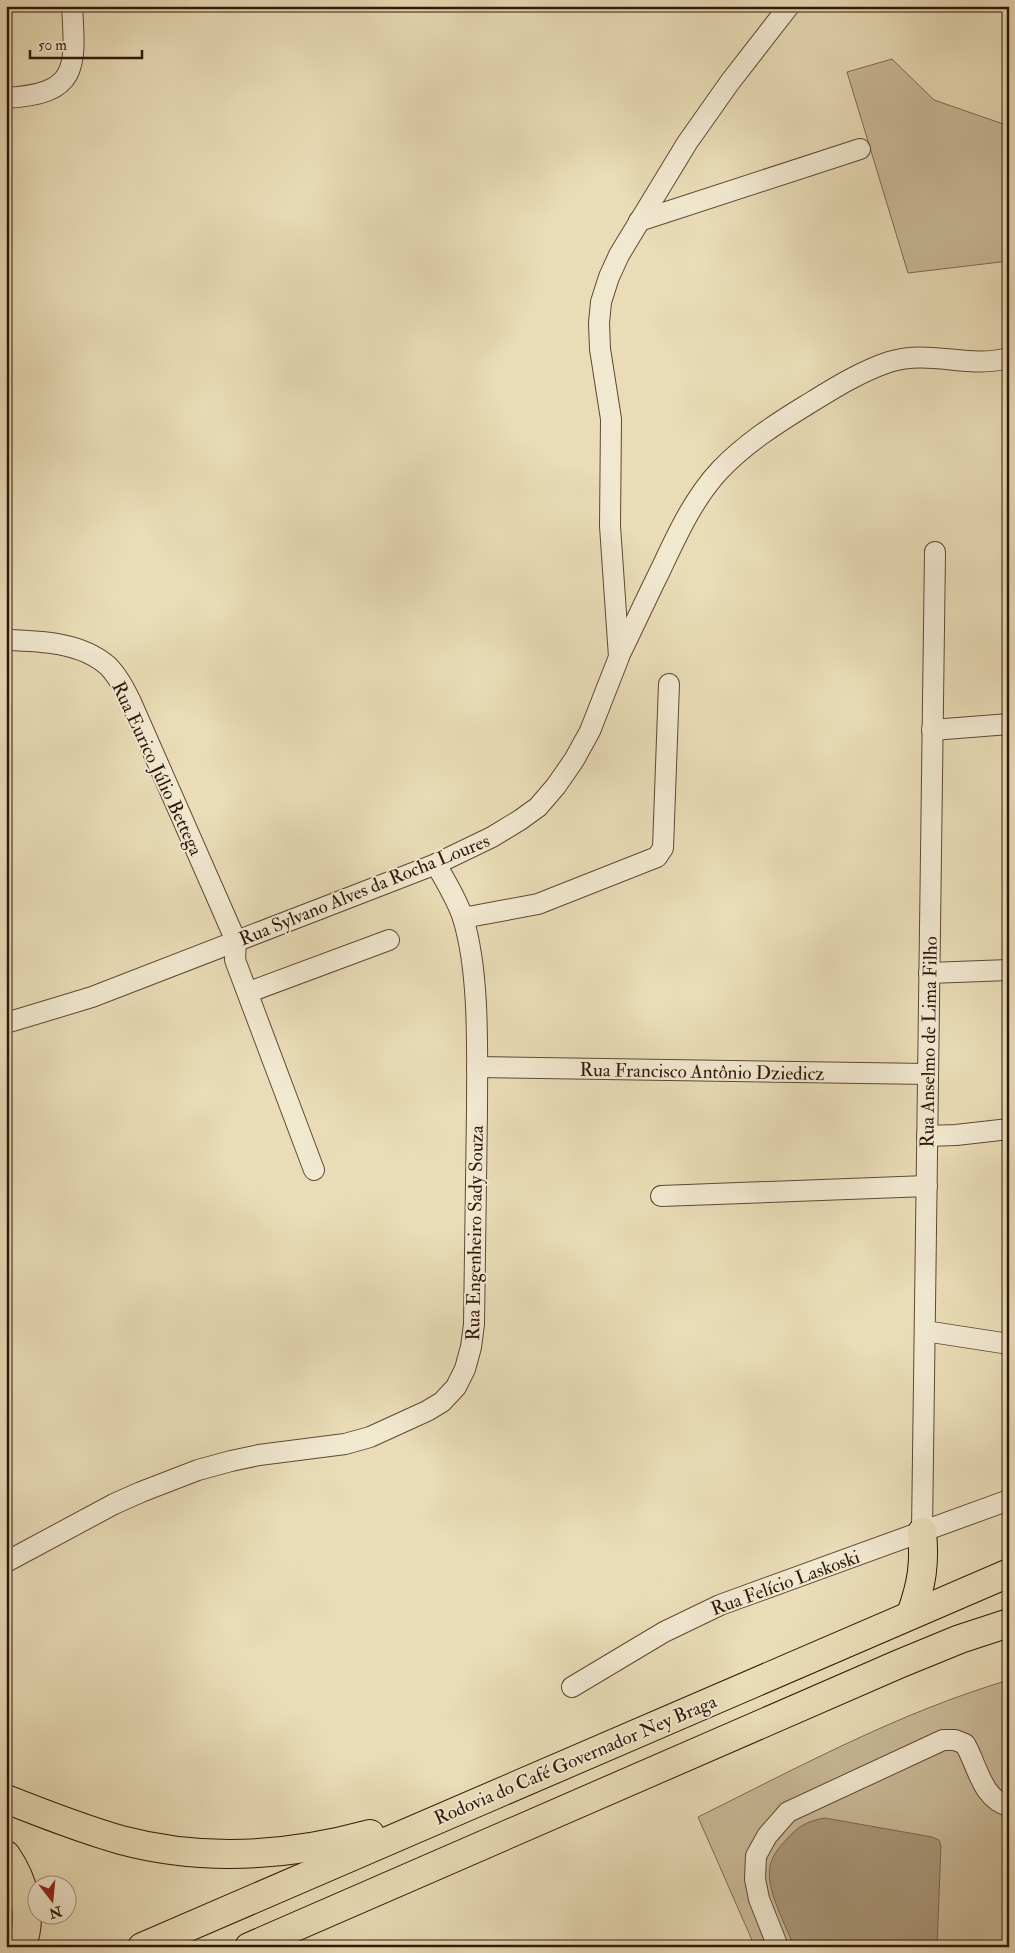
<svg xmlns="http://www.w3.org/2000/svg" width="1015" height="1953" font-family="'IM FELL Double Pica',serif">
	<rect width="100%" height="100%" fill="#e9dcb6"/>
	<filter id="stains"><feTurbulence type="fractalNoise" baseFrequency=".004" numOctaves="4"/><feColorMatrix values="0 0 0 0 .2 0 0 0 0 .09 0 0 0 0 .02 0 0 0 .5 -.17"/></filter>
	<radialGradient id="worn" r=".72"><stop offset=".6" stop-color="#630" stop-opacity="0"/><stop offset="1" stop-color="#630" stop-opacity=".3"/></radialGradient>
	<!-- green -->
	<g fill="#cabb99" stroke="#7e6952">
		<polygon points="892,59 934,100 1009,126 1009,261 908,273 847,72"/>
		<path d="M1009 1680V1947H755L698 1817C799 1767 900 1712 1009 1680Z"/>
	</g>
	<!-- water -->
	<path fill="#aa997c" stroke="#7a654e" d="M825 1818 932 1837 939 1840 941 1846 937 1947H794C786 1925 765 1889 770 1866 772 1856 779 1847 786 1840 798 1826 807 1821 825 1818Z"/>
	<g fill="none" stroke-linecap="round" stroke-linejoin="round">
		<defs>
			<g id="minor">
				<path d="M6 98C78 94 76 69 72 6"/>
				<polyline points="639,221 860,149"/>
				<path d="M6 640C40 641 81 642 108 666 118 676 125 690 131 702L236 941 235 960 314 1170"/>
				<path d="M619 656C633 628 646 599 660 571 677 535 693 499 720 470 745 444 774 425 805 406 831 390 859 372 889 362 930 349 968 369 1009 358"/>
				<polyline points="932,730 1009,724"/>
				<polyline points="463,918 538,904 657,857 663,848 669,684"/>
				<polyline points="929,973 1009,970"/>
				<polyline points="249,992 389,940"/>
				<polyline points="6,1023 92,997 436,864 492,837 520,820 538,807 556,786 574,760 590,731 619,657 610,526 611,419 600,349 599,323 601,302 609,277 619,255 687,143 730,82 789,6"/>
				<polyline points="477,1067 928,1074"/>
				<polyline points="927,1136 956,1135 1009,1129"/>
				<polyline points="661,1196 927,1186"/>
				<polyline points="925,1331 1009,1344"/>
				<polyline points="922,1532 935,552"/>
				<path d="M6 1562 114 1504 141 1492 198 1470 231 1461 259 1455 345 1444 370 1437 427 1411 442 1402 456 1387 465 1369 471 1347 474 1324C475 1253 476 1182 477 1111 477 1053 480 974 463 918 457 899 445 881 436 864"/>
				<polyline points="572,1687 664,1632 720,1605 1009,1500"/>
				<path d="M778 1947 759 1899 755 1879 756 1856 767 1836 788 1812 943 1740H955L965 1744C977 1764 982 1800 1009 1806"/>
			</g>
			<g id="highway">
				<path d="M911 1614C922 1584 925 1563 922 1532"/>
				<path d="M6 1799C44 1814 82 1829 121 1840 203 1862 289 1856 370 1834"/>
				<path d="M6 1855C24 1881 34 1917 21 1947"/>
				<polyline points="142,1947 1009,1573"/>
				<polyline points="249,1947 899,1664 960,1639 1009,1623"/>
			</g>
		</defs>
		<!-- minor casing -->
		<use href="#minor" stroke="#5f4835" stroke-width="22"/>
		<!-- highway casing -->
		<use href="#highway" stroke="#31170a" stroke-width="30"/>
		<!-- minor -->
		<use href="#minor" stroke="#f1e8d0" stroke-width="20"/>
		<!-- highway -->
		<use href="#highway" stroke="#e9dcb6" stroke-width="28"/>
	</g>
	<g text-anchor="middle" stroke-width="4" stroke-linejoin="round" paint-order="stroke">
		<!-- street labels -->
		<g font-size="19" fill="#31170a" stroke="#f1e8d0">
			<text transform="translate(158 768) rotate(65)" y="7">Rua Eurico Júlio Bettega</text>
			<text transform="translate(364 889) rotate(-22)" y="7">Rua Sylvano Alves da Rocha Loures</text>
			<text transform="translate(928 1042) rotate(-89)" y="7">Rua Anselmo de Lima Filho</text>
			<text transform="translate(702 1071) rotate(1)" y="7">Rua Francisco Antônio Dziedicz</text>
			<text transform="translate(474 1233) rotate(-89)" y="7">Rua Engenheiro Sady Souza</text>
			<text transform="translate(785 1582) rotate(-20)" y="7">Rua Felício Laskoski</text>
			<text transform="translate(575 1759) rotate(-23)" y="7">Rodovia do Café Governador Ney Braga</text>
		</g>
	</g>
	<!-- margin -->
	<rect width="1015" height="1953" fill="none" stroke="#e9dcb6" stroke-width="25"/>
	<rect x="8" y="8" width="1000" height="1938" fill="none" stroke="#31170a" stroke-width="2.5"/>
	<rect x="12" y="12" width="990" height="1928" fill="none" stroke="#31170a"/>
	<!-- north arrow -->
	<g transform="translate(52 1900) rotate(164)"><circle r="24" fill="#f1e8d0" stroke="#a49481"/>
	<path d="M0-4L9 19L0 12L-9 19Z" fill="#8f2418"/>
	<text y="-8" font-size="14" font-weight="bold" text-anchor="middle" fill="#31170a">N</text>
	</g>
	<!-- scale -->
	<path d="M30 50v8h112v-8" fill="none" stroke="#31170a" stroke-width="2.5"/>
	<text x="38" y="50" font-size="15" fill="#31170a" stroke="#f1e8d0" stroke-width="4" paint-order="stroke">50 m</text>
	<rect width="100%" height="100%" filter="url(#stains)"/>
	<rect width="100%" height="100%" fill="url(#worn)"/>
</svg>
